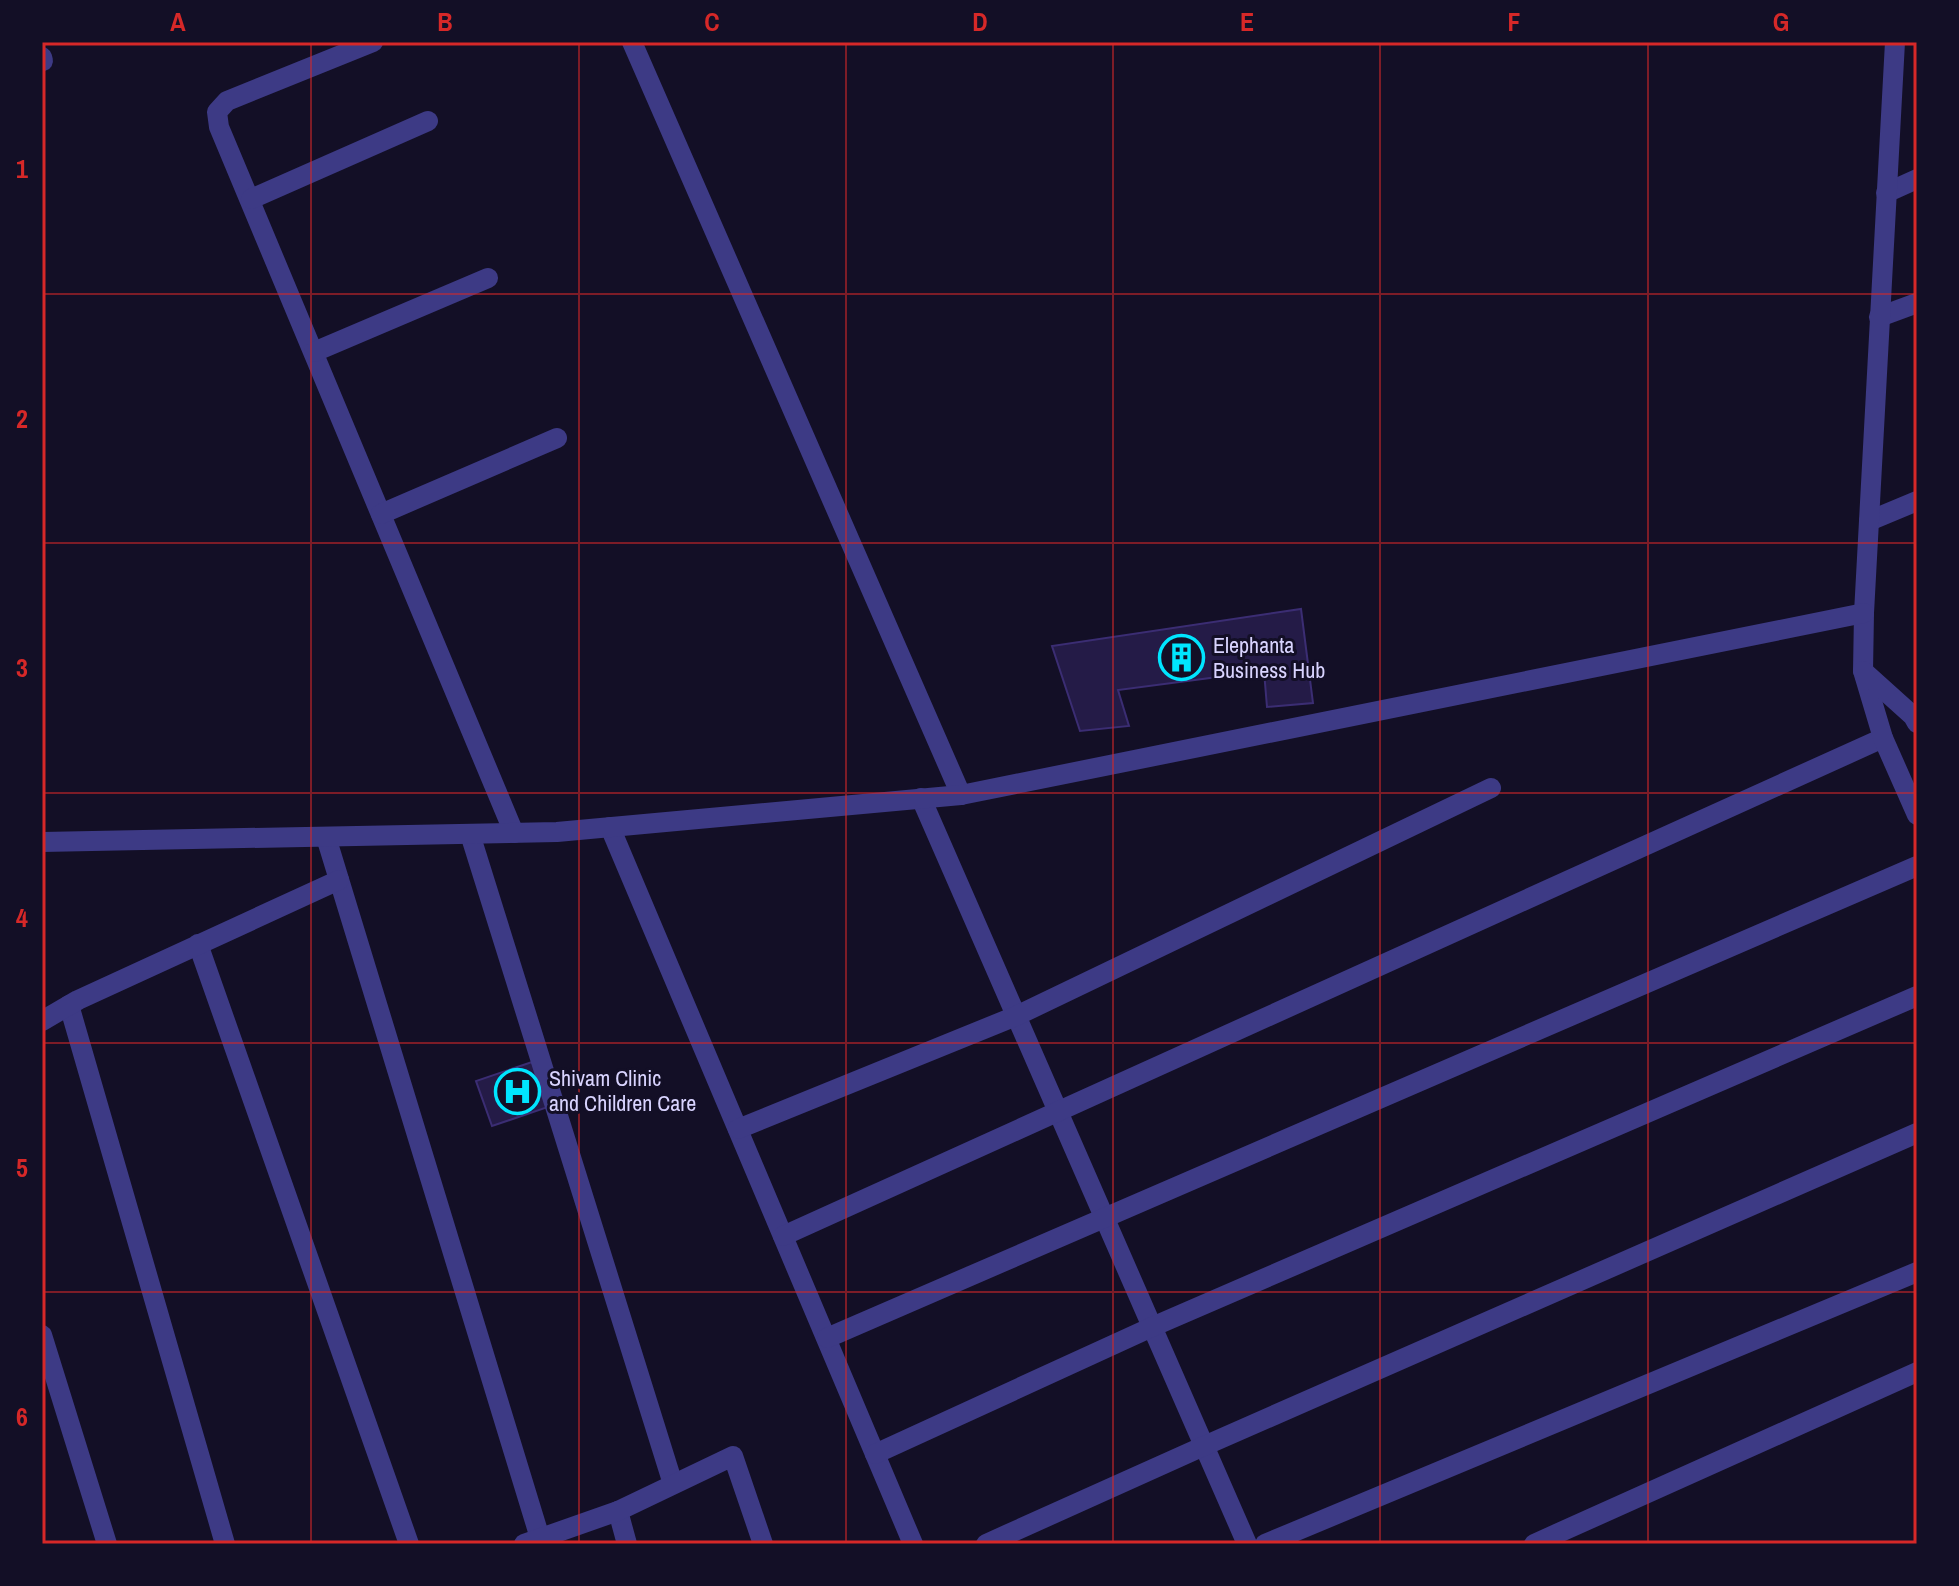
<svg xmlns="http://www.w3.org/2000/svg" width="1959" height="1586" font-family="'Archivo Narrow',sans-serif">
	<rect width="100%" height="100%" fill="#130f26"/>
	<!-- building -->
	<g fill="#241b47" stroke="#3b2d73" stroke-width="2">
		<polygon points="1301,609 1313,703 1267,707 1264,671 1118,690 1129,726 1080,731 1052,646"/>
		<polygon points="532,1062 548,1107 492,1126 476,1081"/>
	</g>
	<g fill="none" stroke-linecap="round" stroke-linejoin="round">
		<!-- minor -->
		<g stroke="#3d3a85" stroke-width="20">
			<polyline points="373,42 227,101 217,112 219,127 514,833"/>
			<polyline points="632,42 961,795"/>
			<polyline points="42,57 43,61"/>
			<polyline points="1886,193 1917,179"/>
			<polyline points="251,199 428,121"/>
			<polyline points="1879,317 1917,303"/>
			<polyline points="314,352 488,278"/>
			<polyline points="381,514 557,438"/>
			<polyline points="1869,521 1917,501"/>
			<polyline points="921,798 1247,1544"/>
			<polyline points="610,827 913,1544"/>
			<polyline points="470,834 673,1484"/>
			<polyline points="326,837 540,1538"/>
			<polyline points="198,944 409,1544"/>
			<polyline points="69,1005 225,1544"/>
			<polyline points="42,1021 78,1000 339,880"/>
			<polyline points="738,1129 1016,1016 1491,788"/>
			<polyline points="783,1236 1883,738"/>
			<polyline points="42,1335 107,1544"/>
			<polyline points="827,1338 1917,866"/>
			<polyline points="875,1454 1152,1327 1917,996"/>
			<polyline points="618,1511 627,1544"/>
			<polyline points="524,1544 618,1511 733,1456 763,1544"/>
			<polyline points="986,1544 1204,1446 1917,1133"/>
			<polyline points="1265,1544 1917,1272"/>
			<polyline points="1534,1544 1917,1372"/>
		</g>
		<!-- tertiary -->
		<g stroke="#3d3a85" stroke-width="20">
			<polyline points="1895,42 1864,613 1863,671 1883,738 1917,815"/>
			<polyline points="1863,671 1913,716 1917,723"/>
			<polyline points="42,842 557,832 961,795 1864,613"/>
		</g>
	</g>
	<!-- grid -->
	<path fill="none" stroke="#d62828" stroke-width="2" stroke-opacity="0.55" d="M311 42V1544M579 42V1544M846 42V1544M1113 42V1544M1380 42V1544M1648 42V1544M42 294H1917M42 543H1917M42 793H1917M42 1043H1917M42 1292H1917"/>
	<!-- icons -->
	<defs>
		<symbol id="building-ring" viewBox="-11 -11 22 22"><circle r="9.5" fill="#130f26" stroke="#00e5ff" stroke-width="1.5"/><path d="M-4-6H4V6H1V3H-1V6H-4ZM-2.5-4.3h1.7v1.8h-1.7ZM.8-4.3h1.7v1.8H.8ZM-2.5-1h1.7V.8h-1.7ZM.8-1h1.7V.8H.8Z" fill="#00e5ff"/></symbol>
		<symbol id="hospital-ring" viewBox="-11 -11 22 22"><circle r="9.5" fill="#130f26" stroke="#00e5ff" stroke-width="1.5"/><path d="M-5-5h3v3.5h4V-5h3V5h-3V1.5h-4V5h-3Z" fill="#00e5ff"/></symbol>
	</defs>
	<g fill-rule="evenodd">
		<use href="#building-ring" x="1156" y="632" width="51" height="51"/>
		<use href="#hospital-ring" x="492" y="1066" width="51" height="51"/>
	</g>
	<g text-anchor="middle" stroke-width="6" stroke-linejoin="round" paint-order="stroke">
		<!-- poi labels -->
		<g font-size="22" fill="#d9d4ff" stroke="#130f26" text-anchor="start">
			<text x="1213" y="653">Elephanta<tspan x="1213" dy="25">Business Hub</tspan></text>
			<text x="549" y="1086">Shivam Clinic<tspan x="549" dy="25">and Children Care</tspan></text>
		</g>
	</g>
	<!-- border -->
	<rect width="1959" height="1586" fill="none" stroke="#130f26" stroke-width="88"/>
	<rect x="44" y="44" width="1871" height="1498" fill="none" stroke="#d62828" stroke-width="3"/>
	<g font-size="26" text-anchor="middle" font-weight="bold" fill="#d62828">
		<text x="178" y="31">A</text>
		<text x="445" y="31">B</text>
		<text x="712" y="31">C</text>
		<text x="980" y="31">D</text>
		<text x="1247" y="31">E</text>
		<text x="1514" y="31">F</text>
		<text x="1781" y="31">G</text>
		<text x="22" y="178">1</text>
		<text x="22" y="428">2</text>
		<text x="22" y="677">3</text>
		<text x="22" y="927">4</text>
		<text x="22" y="1177">5</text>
		<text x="22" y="1426">6</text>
	</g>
</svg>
